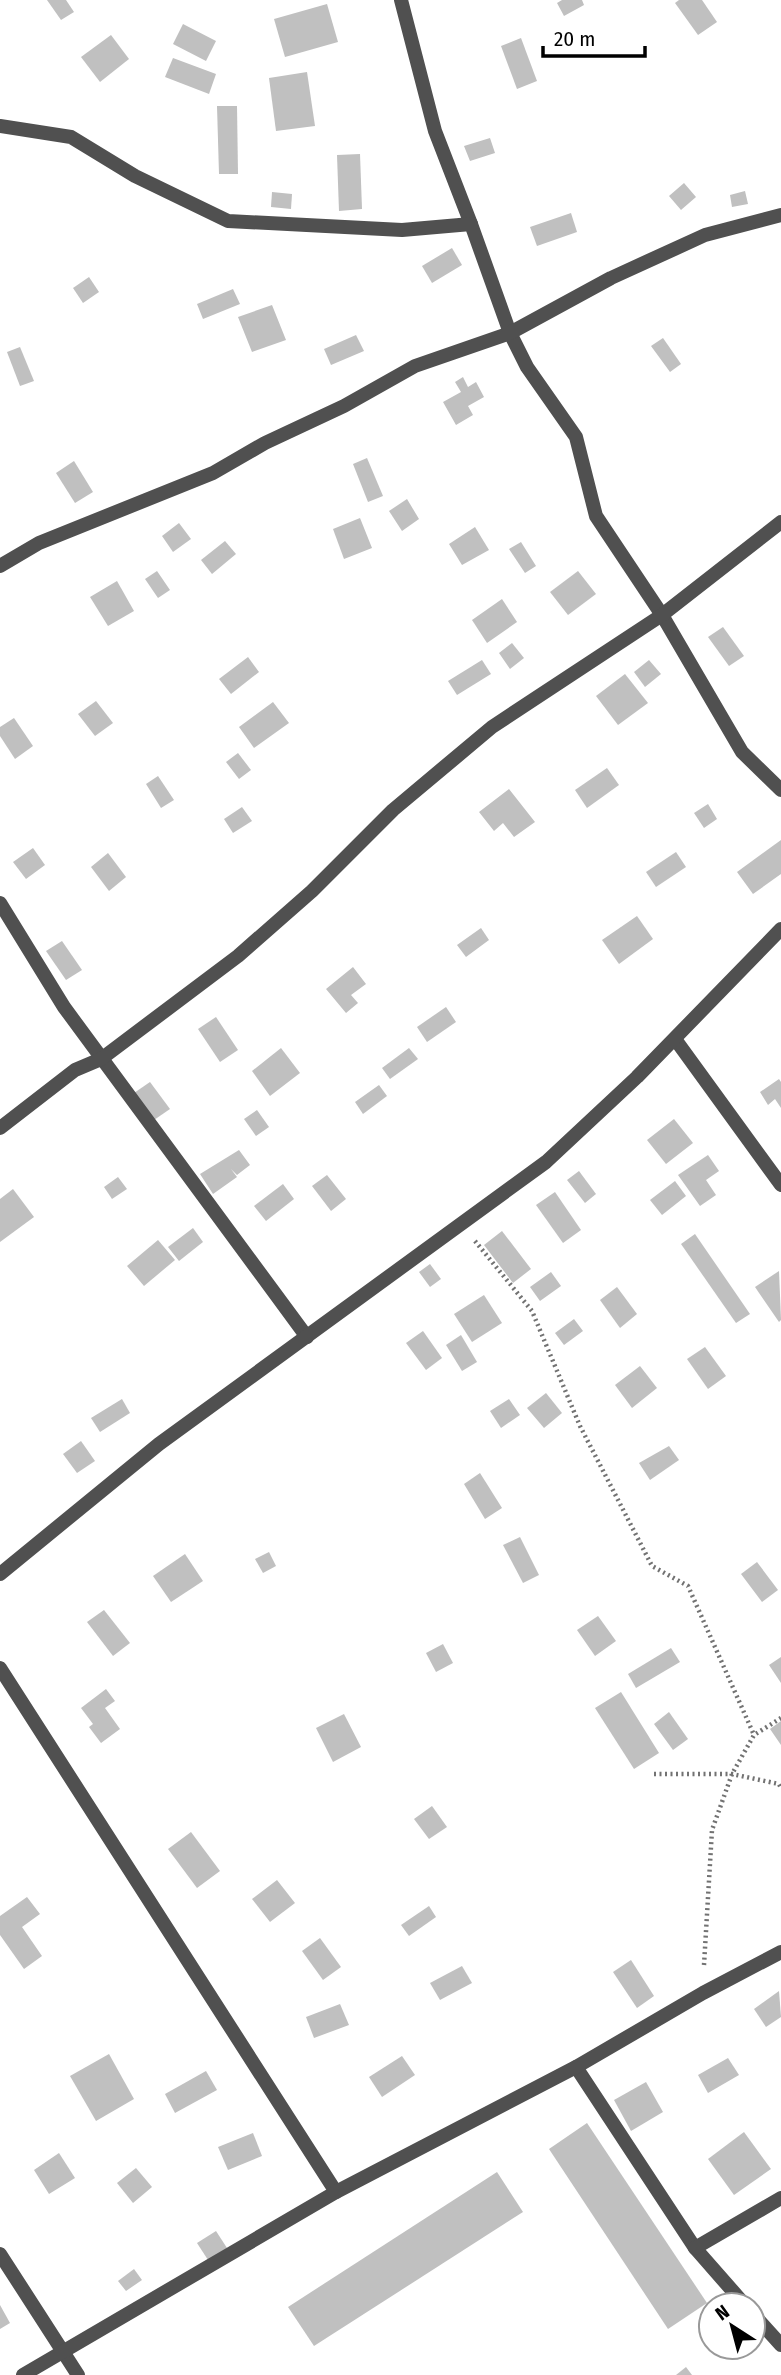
<svg xmlns="http://www.w3.org/2000/svg" width="781" height="2375" font-family="'Fira Sans Condensed',sans-serif">
	<rect width="100%" height="100%" fill="#fff"/>
	<!-- building -->
	<g fill="#c0c0c0">
		<polygon points="47,0 66,0 74,12 61,20"/>
		<polygon points="562,0 582,0 584,5 564,16 557,3"/>
		<polygon points="679,0 702,0 717,22 698,35 675,3"/>
		<polygon points="327,4 338,42 285,57 274,19"/>
		<polygon points="183,24 216,41 206,61 173,44"/>
		<polygon points="111,35 129,59 100,82 81,57"/>
		<polygon points="521,38 537,81 517,89 501,46"/>
		<polygon points="173,58 216,74 209,94 165,77"/>
		<polygon points="307,72 315,126 276,131 269,78"/>
		<polygon points="217,106 237,106 238,174 219,174"/>
		<polygon points="490,138 495,153 470,161 464,146"/>
		<polygon points="360,154 362,209 339,211 337,155"/>
		<polygon points="684,183 696,197 681,210 669,196"/>
		<polygon points="745,191 748,204 732,207 730,195"/>
		<polygon points="272,192 292,194 291,209 271,207"/>
		<polygon points="571,213 577,232 537,246 530,227"/>
		<polygon points="452,248 462,265 432,283 422,266"/>
		<polygon points="89,277 99,292 83,303 73,288"/>
		<polygon points="233,289 240,304 203,319 197,304"/>
		<polygon points="272,305 286,340 252,352 238,317"/>
		<polygon points="356,335 364,351 331,365 324,349"/>
		<polygon points="663,338 681,364 670,372 651,346"/>
		<polygon points="20,347 34,381 20,386 7,352"/>
		<polygon points="463,377 468,387 476,382 484,397 468,406 473,415 456,425 443,402 461,392 455,382"/>
		<polygon points="367,458 383,496 368,502 353,464"/>
		<polygon points="74,461 93,492 75,503 56,473"/>
		<polygon points="407,499 419,519 402,531 389,511"/>
		<polygon points="360,518 372,548 344,559 333,529"/>
		<polygon points="179,523 191,539 173,552 162,536"/>
		<polygon points="475,527 489,550 462,565 449,544"/>
		<polygon points="225,541 236,554 212,574 201,560"/>
		<polygon points="521,542 536,566 525,573 509,549"/>
		<polygon points="157,571 170,590 158,598 145,579"/>
		<polygon points="578,571 596,594 568,615 550,592"/>
		<polygon points="117,581 134,611 108,626 90,597"/>
		<polygon points="502,599 517,622 487,643 472,620"/>
		<polygon points="723,627 744,656 729,666 708,637"/>
		<polygon points="512,643 524,658 510,669 499,653"/>
		<polygon points="248,657 259,672 231,694 219,679"/>
		<polygon points="482,660 491,674 457,695 448,681"/>
		<polygon points="649,660 661,674 645,687 634,672"/>
		<polygon points="625,674 648,703 618,725 596,696"/>
		<polygon points="96,701 113,723 95,736 78,714"/>
		<polygon points="273,702 289,723 254,748 239,727"/>
		<polygon points="14,718 33,746 15,759 0,736 0,727"/>
		<polygon points="238,753 251,770 239,779 226,762"/>
		<polygon points="607,768 619,785 587,808 575,790"/>
		<polygon points="158,776 174,800 161,808 146,784"/>
		<polygon points="509,789 535,822 514,837 503,823 494,831 479,812"/>
		<polygon points="708,804 717,819 704,828 694,813"/>
		<polygon points="242,807 252,821 233,833 224,819"/>
		<polygon points="781,840 781,874 753,894 737,872"/>
		<polygon points="33,848 45,865 26,879 13,862"/>
		<polygon points="676,852 686,867 656,887 646,872"/>
		<polygon points="108,853 126,877 109,891 91,867"/>
		<polygon points="637,916 653,939 619,964 602,940"/>
		<polygon points="481,928 489,940 466,957 457,945"/>
		<polygon points="62,941 82,970 66,980 46,951"/>
		<polygon points="353,967 366,984 351,995 358,1003 346,1013 326,989"/>
		<polygon points="446,1007 456,1022 427,1042 417,1027"/>
		<polygon points="216,1017 238,1050 220,1062 198,1029"/>
		<polygon points="281,1048 300,1073 270,1096 252,1071"/>
		<polygon points="409,1048 418,1059 390,1079 382,1068"/>
		<polygon points="779,1079 781,1082 781,1108 775,1099 768,1105 760,1092"/>
		<polygon points="150,1082 170,1109 154,1120 134,1093"/>
		<polygon points="379,1085 387,1096 363,1114 355,1102"/>
		<polygon points="257,1110 269,1127 256,1136 244,1119"/>
		<polygon points="674,1119 693,1143 666,1164 647,1140"/>
		<polygon points="239,1150 250,1165 237,1175 231,1169 237,1177 213,1194 200,1174"/>
		<polygon points="708,1155 719,1171 706,1180 716,1195 700,1206 678,1175"/>
		<polygon points="579,1171 596,1194 585,1203 567,1180"/>
		<polygon points="327,1175 346,1199 331,1211 312,1186"/>
		<polygon points="118,1177 127,1189 112,1199 104,1187"/>
		<polygon points="675,1181 686,1196 662,1215 650,1200"/>
		<polygon points="283,1184 294,1199 266,1221 254,1206"/>
		<polygon points="13,1189 34,1217 0,1242 0,1199"/>
		<polygon points="555,1192 581,1230 563,1243 536,1205"/>
		<polygon points="193,1228 203,1242 179,1261 168,1247"/>
		<polygon points="502,1231 531,1269 513,1283 484,1245"/>
		<polygon points="695,1234 750,1314 736,1323 681,1244"/>
		<polygon points="158,1240 175,1260 144,1286 127,1266"/>
		<polygon points="430,1264 441,1279 430,1287 419,1272"/>
		<polygon points="779,1271 781,1320 779,1322 755,1287"/>
		<polygon points="551,1272 561,1286 540,1301 530,1287"/>
		<polygon points="617,1287 637,1314 620,1328 600,1300"/>
		<polygon points="484,1295 502,1323 472,1342 454,1314"/>
		<polygon points="574,1319 583,1331 564,1345 555,1333"/>
		<polygon points="423,1331 442,1358 426,1370 406,1343"/>
		<polygon points="461,1335 477,1362 462,1371 446,1345"/>
		<polygon points="705,1347 726,1376 708,1389 687,1359"/>
		<polygon points="640,1366 657,1388 632,1408 615,1385"/>
		<polygon points="546,1393 562,1413 544,1428 527,1408"/>
		<polygon points="122,1399 130,1413 100,1432 91,1418"/>
		<polygon points="509,1399 520,1415 501,1428 490,1411"/>
		<polygon points="81,1441 95,1461 77,1473 63,1454"/>
		<polygon points="669,1446 679,1460 650,1480 639,1463"/>
		<polygon points="480,1473 502,1508 485,1519 464,1484"/>
		<polygon points="520,1537 539,1575 523,1583 503,1545"/>
		<polygon points="269,1552 276,1566 263,1573 255,1559"/>
		<polygon points="185,1554 203,1581 171,1602 153,1576"/>
		<polygon points="757,1562 778,1590 762,1602 741,1574"/>
		<polygon points="104,1610 130,1643 113,1656 87,1622"/>
		<polygon points="598,1616 616,1641 595,1656 577,1630"/>
		<polygon points="443,1644 453,1663 436,1672 426,1653"/>
		<polygon points="671,1648 680,1662 636,1688 628,1674"/>
		<polygon points="781,1657 781,1683 769,1665"/>
		<polygon points="106,1689 115,1701 105,1708 120,1729 101,1743 89,1727 93,1724 81,1708"/>
		<polygon points="621,1692 659,1753 634,1769 595,1708"/>
		<polygon points="669,1712 688,1739 673,1750 654,1724"/>
		<polygon points="344,1714 361,1747 333,1762 316,1728"/>
		<polygon points="781,1721 781,1745 770,1729"/>
		<polygon points="432,1806 447,1827 429,1839 414,1819"/>
		<polygon points="191,1832 220,1871 197,1888 168,1849"/>
		<polygon points="277,1880 295,1903 270,1922 252,1899"/>
		<polygon points="27,1897 40,1914 22,1927 42,1956 24,1969 0,1935 0,1916"/>
		<polygon points="429,1906 436,1917 409,1936 401,1925"/>
		<polygon points="320,1938 341,1967 323,1980 302,1951"/>
		<polygon points="631,1960 654,1996 637,2008 613,1972"/>
		<polygon points="462,1966 472,1983 440,2000 430,1983"/>
		<polygon points="779,1991 781,2017 766,2027 754,2009"/>
		<polygon points="340,2004 349,2025 314,2038 306,2017"/>
		<polygon points="109,2054 134,2099 96,2121 70,2076"/>
		<polygon points="402,2056 415,2075 382,2097 369,2077"/>
		<polygon points="728,2058 739,2075 708,2093 698,2075"/>
		<polygon points="206,2071 217,2090 175,2113 165,2094"/>
		<polygon points="646,2082 663,2112 631,2131 614,2100"/>
		<polygon points="587,2123 707,2303 668,2329 549,2149"/>
		<polygon points="744,2132 771,2169 734,2195 708,2159"/>
		<polygon points="253,2133 262,2156 228,2170 218,2147"/>
		<polygon points="59,2153 75,2178 49,2194 34,2170"/>
		<polygon points="136,2168 152,2187 133,2203 117,2183"/>
		<polygon points="497,2172 523,2212 314,2346 288,2307"/>
		<polygon points="216,2231 227,2248 208,2260 197,2243"/>
		<polygon points="134,2269 142,2280 126,2291 118,2281"/>
		<polygon points="0,2305 10,2323 0,2329"/>
		<polygon points="711,2316 711,2334 703,2320"/>
		<polygon points="686,2367 692,2375 676,2375"/>
	</g>
	<g fill="none" stroke-linecap="round" stroke-linejoin="round">
		<!-- path -->
		<g stroke="#727272" stroke-width="4.5" stroke-dasharray="2 3.5" stroke-linecap="butt">
			<polyline points="475,1241 532,1311 580,1426 652,1566 688,1586 754,1735"/>
			<polyline points="654,1774 732,1774 779,1784 781,1788"/>
			<polyline points="704,1965 712,1830 732,1774 754,1735 781,1718"/>
		</g>
		<!-- minor -->
		<g stroke="#505050" stroke-width="14">
			<polyline points="401,0 435,131 471,224"/>
			<polyline points="0,126 71,137 135,176 228,221 402,230 471,224 510,333 527,367 576,437 596,516 662,615 742,752 781,790"/>
			<polyline points="0,566 39,543 213,473 265,443 344,406 415,366 510,333 611,278 705,235 781,215"/>
			<polyline points="0,903 64,1007 307,1337"/>
			<polyline points="675,1039 781,1185"/>
			<polyline points="0,1128 75,1070 101,1059 238,956 312,891 393,810 492,727 662,615 781,522"/>
			<polyline points="0,1574 159,1444 546,1162 637,1077 781,929"/>
			<polyline points="0,1668 336,2192"/>
			<polyline points="576,2067 695,2248 745,2305"/>
			<polyline points="695,2248 781,2198"/>
			<polyline points="0,2254 78,2375"/>
			<polyline points="753,2314 781,2345"/>
			<polyline points="23,2375 336,2192 576,2067 703,1993 781,1952"/>
		</g>
	</g>
	<!-- north arrow -->
	<g transform="translate(732 2326) rotate(324)"><circle r="33" fill="#ffffff" stroke="#999999" stroke-width="2"/>
	<path d="M0-5L12 26L0 18L-12 26Z" fill="#000000"/>
	<text y="-10" font-size="19" font-weight="bold" text-anchor="middle" fill="#000000">N</text>
	</g>
	<!-- scale -->
	<path d="M543 46v10h102v-10" fill="none" stroke="#000000" stroke-width="3.5"/>
	<text x="554" y="46" font-size="21" fill="#000000" stroke="#ffffff" stroke-width="5" paint-order="stroke">20 m</text>
</svg>
